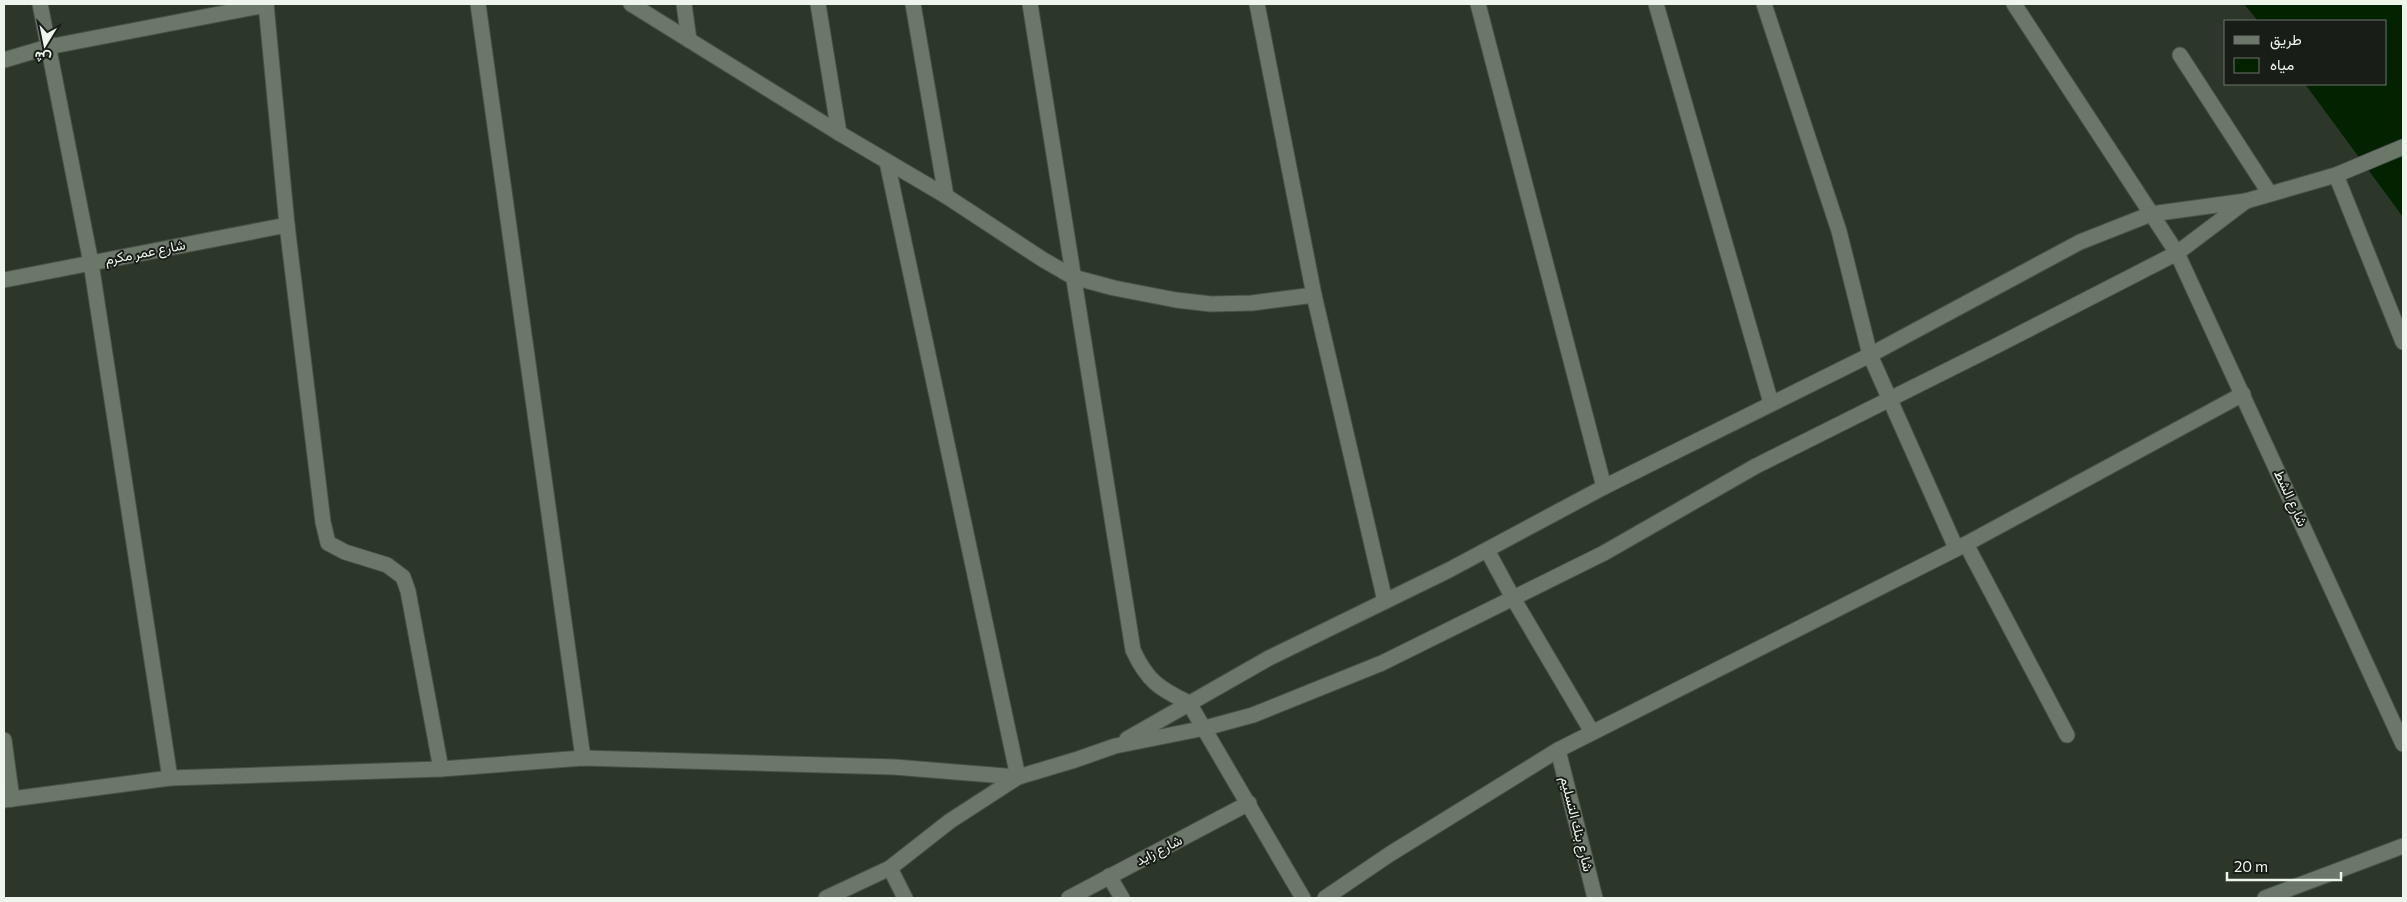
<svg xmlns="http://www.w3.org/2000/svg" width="2407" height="902" font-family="Commissioner,Vazirmatn,sans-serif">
	<rect width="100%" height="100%" fill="#2c372a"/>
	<!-- water -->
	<polygon fill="#022200" points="2244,4 2403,4 2403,217 2305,84 2386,84 2386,21 2258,21"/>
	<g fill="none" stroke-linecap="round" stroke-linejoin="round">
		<defs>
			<g id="lane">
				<polyline points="2180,55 2270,194"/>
				<polyline points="1966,544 2067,735"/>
			</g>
			<g id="street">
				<polyline points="40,4 91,263 170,778"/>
				<polyline points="266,4 287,225 323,522 328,543 345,552 387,565 403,577 408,591 441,769"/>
				<polyline points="478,4 583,758"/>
				<polyline points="631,4 839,133 946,196 1042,259 1073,277 1114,288 1176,300 1211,304 1252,303 1314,295"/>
				<polyline points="684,4 689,40"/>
				<polyline points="818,4 839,133"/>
				<polyline points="913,4 946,196"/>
				<path d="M1030 4 1133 650C1147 681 1160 689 1189 703L1303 898"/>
				<polyline points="1257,4 1314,295 1385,601"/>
				<polyline points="1478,4 1604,487"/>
				<polyline points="1656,4 1771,403"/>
				<polyline points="1764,4 1839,231 1870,355 1956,548"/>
				<polyline points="2014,4 2177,253 2403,744"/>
				<polyline points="4,60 48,47 266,5"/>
				<polyline points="4,280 287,225"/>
				<polyline points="1487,550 1513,598 1592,732"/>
				<polyline points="1127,739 1269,658 1449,570 1604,487 1870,355 2080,242 2151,214 2246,201 2336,175"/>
				<polyline points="4,740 12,799"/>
				<polyline points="1558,750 1595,898"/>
				<polyline points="4,800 170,778 441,769 583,758 894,767 1018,777 1075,760 1115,746 1205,728 1253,715 1382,663 1604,553 1756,466 1996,346 2177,253 2246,201"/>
				<polyline points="890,868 905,898"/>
				<polyline points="1109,876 1122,898"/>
				<polyline points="826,898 890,868 950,821 1018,777 887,162"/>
				<polyline points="1069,898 1249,803"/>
				<polyline points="1325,898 1390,854 1558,750 1966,544 2243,394"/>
				<polyline points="2265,898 2403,846"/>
			</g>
			<polyline id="secondary" points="2403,147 2336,175 2403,342"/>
		</defs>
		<!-- lane casing -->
		<use href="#lane" stroke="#485247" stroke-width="17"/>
		<!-- street casing -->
		<use href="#street" stroke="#485247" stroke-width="17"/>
		<!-- secondary casing -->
		<use href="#secondary" stroke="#485247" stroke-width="17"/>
		<!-- lane -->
		<use href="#lane" stroke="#6b7769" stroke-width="15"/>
		<!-- street -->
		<use href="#street" stroke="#6b7769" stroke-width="15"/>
		<!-- secondary -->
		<use href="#secondary" stroke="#6b7769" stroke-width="15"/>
	</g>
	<g text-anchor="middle" stroke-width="4" stroke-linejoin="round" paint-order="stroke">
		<!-- street labels -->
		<g font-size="14" fill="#eef5ed" stroke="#181d17">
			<text transform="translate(145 252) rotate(-11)" y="5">شارع عمر مكرم</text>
			<text transform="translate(2291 498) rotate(65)" y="5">شارع الشط</text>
			<text transform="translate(1577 824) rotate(76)" y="5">شارع بنك التسليم</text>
			<text transform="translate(1159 850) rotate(-27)" y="5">شارع زايد</text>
		</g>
	</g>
	<!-- border -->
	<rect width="2407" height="902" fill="none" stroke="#eef5ed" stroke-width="10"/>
	<!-- legend -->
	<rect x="2224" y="20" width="162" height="65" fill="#181d17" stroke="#6e736d"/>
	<rect x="2234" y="36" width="25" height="8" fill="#6b7769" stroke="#6e736d"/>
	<text x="2270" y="45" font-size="15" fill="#eef5ed">طريق</text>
	<rect x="2234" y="58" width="25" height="15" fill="#022200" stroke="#6e736d"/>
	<text x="2270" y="70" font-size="15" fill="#eef5ed">مياه</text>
	<!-- north arrow -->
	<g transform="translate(45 45) rotate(190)" stroke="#181d17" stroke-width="4" paint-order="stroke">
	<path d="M0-4L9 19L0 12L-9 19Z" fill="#eef5ed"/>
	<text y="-8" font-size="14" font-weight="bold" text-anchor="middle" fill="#eef5ed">ش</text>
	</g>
	<!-- scale -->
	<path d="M2227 872v8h114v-8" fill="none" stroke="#eef5ed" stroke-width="2.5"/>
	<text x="2234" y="872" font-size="15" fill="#eef5ed" stroke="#181d17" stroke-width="4" paint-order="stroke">20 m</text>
</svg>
